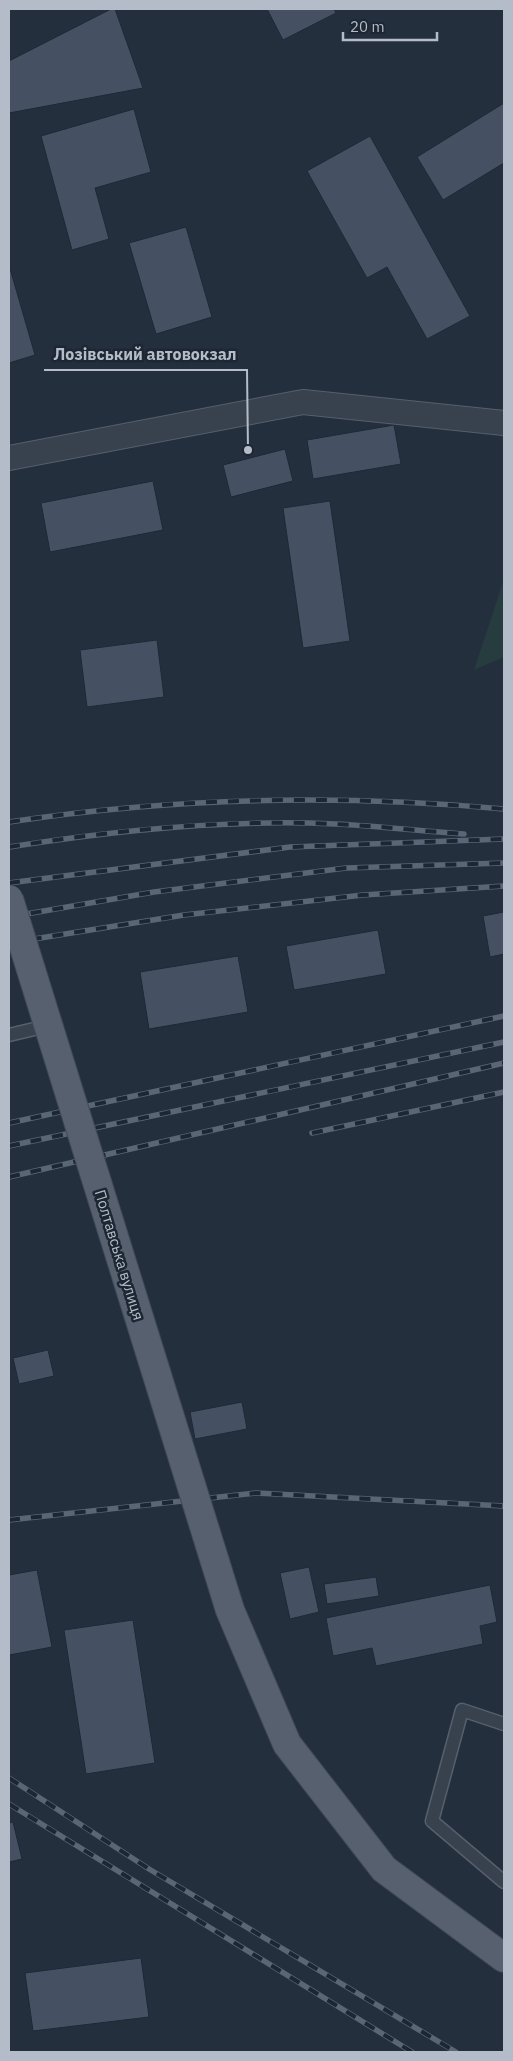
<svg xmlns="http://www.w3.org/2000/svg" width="513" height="2061" font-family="'IBM Plex Sans',sans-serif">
	<rect width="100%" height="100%" fill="#242f3e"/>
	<!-- green -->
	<polygon fill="#263c3f" points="504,579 504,657 474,670"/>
	<!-- building -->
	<g fill="#455162" stroke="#1f2835">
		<polygon points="111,9 115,9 143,88 9,113 9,61"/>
		<polygon points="267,9 334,9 336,13 283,40"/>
		<polygon points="504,103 504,163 443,200 417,157"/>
		<polygon points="134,109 151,172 95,188 109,239 72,250 41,136"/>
		<polygon points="370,136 470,316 427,339 387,267 367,278 307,171"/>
		<polygon points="186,227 212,317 156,334 129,243"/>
		<polygon points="9,265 35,355 9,363"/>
		<polygon points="394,425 401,464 313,479 307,440"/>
		<polygon points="285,449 293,481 231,497 223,465"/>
		<polygon points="153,481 163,530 50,552 41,503"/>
		<polygon points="330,501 350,641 303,648 283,508"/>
		<polygon points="157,640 164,697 87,707 80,650"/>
		<polygon points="504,912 504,954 490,957 483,916"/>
		<polygon points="378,930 386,974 294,990 286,946"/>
		<polygon points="238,956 248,1012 149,1029 140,972"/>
		<polygon points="48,1350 54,1376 19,1384 13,1358"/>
		<polygon points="242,1402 247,1429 195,1439 190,1412"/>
		<polygon points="309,1567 319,1612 290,1619 280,1573"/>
		<polygon points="37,1570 52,1647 9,1655 9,1575"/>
		<polygon points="376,1577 379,1596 327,1604 324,1584"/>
		<polygon points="490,1585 497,1622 480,1626 483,1644 376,1666 372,1648 333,1656 326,1618"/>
		<polygon points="133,1620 155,1763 86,1774 64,1630"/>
		<polygon points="13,1822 22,1859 9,1862 9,1823"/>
		<polygon points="141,1958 149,2017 33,2031 25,1973"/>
	</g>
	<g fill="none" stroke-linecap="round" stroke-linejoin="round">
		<defs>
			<g id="service">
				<polyline points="9,1035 47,1026"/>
				<polyline points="504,1724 462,1710 432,1821 504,1882"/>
			</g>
			<polyline id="minor" points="9,458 303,402 504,423"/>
			<polyline id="primary" points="230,1610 287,1744 384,1869 504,1958"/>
		</defs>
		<!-- service casing -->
		<use href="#service" stroke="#565f6c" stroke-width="15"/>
		<!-- minor casing -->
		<use href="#minor" stroke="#565f6c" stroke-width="26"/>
		<!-- primary casing -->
		<use href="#primary" stroke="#414a57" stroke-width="30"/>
		<!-- service -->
		<use href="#service" stroke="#38414e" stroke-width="12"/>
		<!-- minor -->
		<use href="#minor" stroke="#38414e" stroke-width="24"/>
		<!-- primary -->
		<use href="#primary" stroke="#56606e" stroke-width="28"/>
		<defs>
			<g id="rail">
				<path d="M9 822C176 797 336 794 504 809"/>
				<path d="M9 847C116 830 226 819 335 824 378 826 421 831 464 834"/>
				<polyline points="9,883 290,847 504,839"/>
				<polyline points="9,917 154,892 346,868 504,863"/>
				<polyline points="9,943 184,915 363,895 504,886"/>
				<polyline points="9,1123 504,1016"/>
				<polyline points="312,1133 504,1092"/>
				<polyline points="9,1146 504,1042"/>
				<polyline points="9,1177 504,1063"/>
				<polyline points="9,1520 256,1493 504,1506"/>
				<polyline points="9,1778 149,1869 456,2052"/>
				<polyline points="9,1804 412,2052"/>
			</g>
		</defs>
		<!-- rail casing -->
		<use href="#rail" stroke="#5a6575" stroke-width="5.5"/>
		<!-- rail -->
		<use href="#rail" stroke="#1d2633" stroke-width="4" stroke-dasharray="11" stroke-linecap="butt"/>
		<defs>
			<polyline id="primary-bridge" points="9,899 230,1610"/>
		</defs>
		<!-- primary-bridge casing -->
		<use href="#primary-bridge" stroke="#414a57" stroke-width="30" stroke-linecap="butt"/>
		<!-- primary-bridge -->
		<use href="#primary-bridge" stroke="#56606e" stroke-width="28"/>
	</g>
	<g text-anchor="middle" stroke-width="5" stroke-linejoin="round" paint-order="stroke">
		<!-- street labels -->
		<g font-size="15" fill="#b4bcc9" stroke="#1d2633">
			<text transform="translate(119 1255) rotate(73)" y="5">Полтавська вулиця</text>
		</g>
	</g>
	<!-- callouts -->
	<path fill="none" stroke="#b4bcc9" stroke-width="2" d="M248 450L247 370H44"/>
	<circle fill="#b4bcc9" stroke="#1d2633" stroke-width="2" cx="248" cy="450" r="5"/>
	<g font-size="16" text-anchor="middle" font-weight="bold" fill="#b4bcc9" stroke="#1d2633" stroke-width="5" stroke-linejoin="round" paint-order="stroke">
		<text x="145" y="360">Лозівський автовокзал</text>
	</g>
	<!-- border -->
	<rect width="513" height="2061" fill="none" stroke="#b4bcc9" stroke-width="20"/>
	<!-- scale -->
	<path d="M343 32v8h94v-8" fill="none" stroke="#b4bcc9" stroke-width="2.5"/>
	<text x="350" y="32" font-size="15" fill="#b4bcc9" stroke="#1d2633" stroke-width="4" paint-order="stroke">20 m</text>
</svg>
